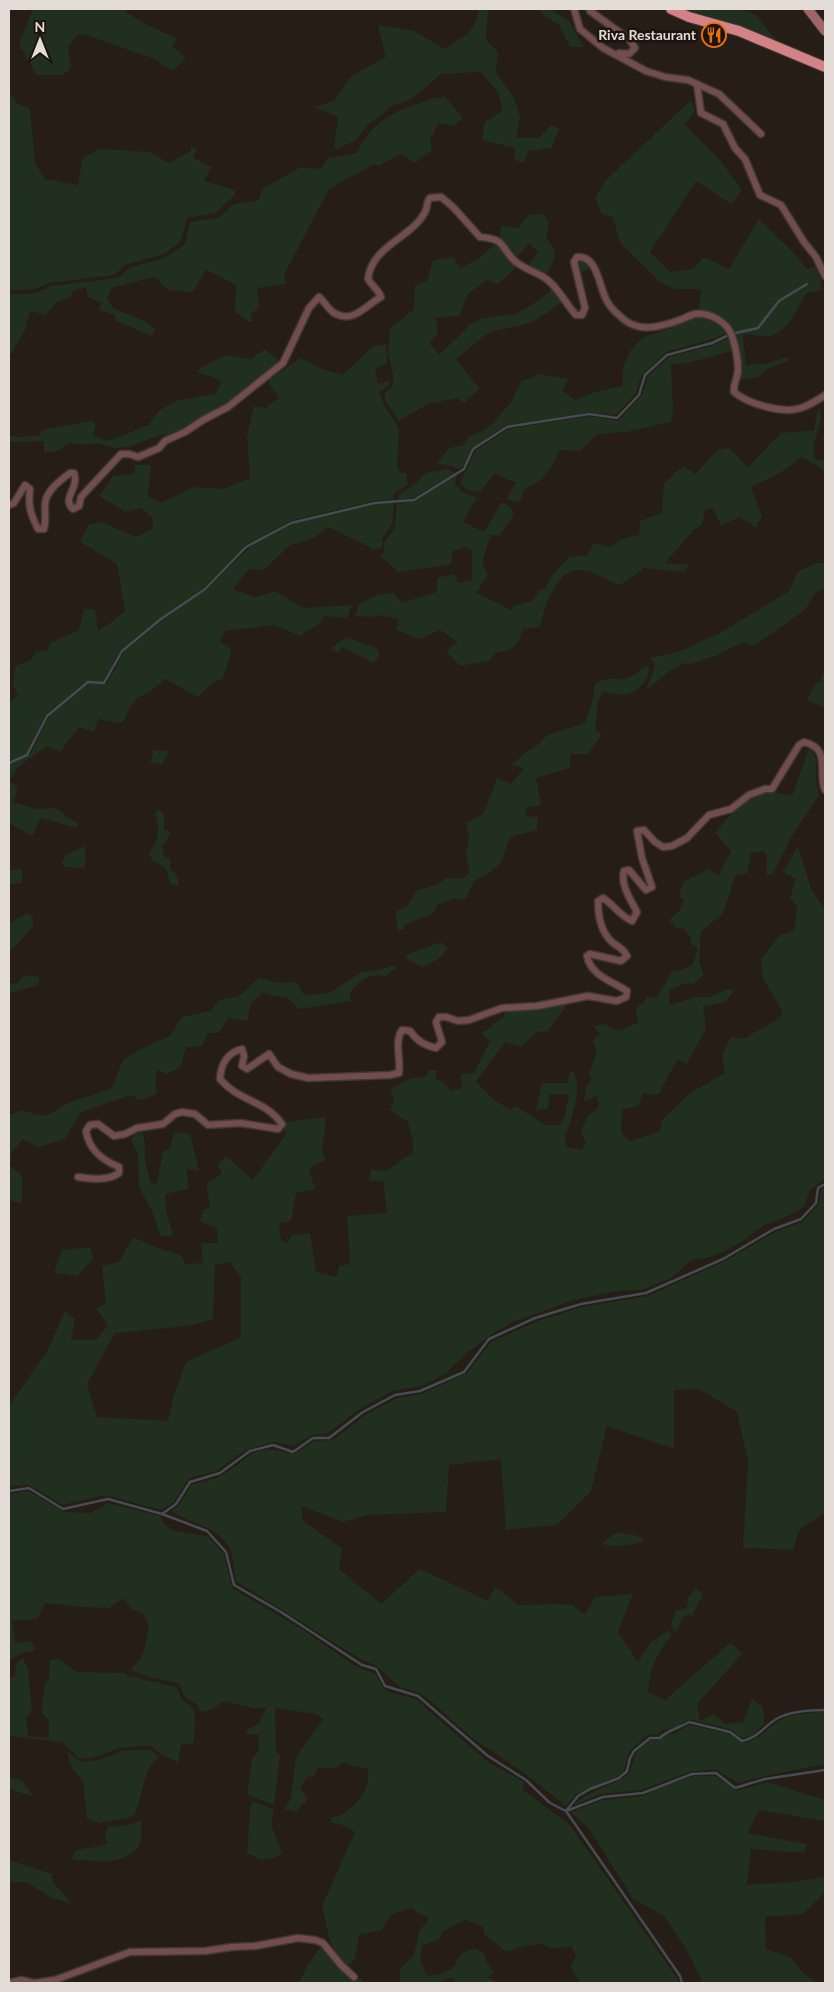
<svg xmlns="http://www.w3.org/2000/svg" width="834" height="1992" font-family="Lato,sans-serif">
	<rect width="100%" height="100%" fill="#261d16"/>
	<!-- green -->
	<g fill="#212f1e" fill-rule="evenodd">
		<path d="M33 9H123C138 23 159 29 177 39L172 46 186 58 172 71 155 59 83 34 77 35 68 47 71 68 63 75H37L19 45Z"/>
		<path d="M478 9H488L486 40 498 52 496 72 515 100 520 118 516 138H539L551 125 559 128 552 148 529 151 524 163 515 160V148L482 140 485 122 503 110 498 93 481 72 441 74 419 93 409 100 392 106 368 125 355 141 334 150 338 117 314 107 334 101 351 76 386 57 378 25 414 31 445 49C461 38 478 31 478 9Z"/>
		<polygon points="538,9 550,9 569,21 584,47 570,47 559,25 544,16"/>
		<polygon points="684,9 735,9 755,14 776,40"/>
		<polygon points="12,95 17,103 30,109 35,162 44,179 78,185 82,158 100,149 149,152 169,163 191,151 191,146 197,149 193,157 211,167 204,181 236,190 235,195 216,213 187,218 180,242 164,254 125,265 114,275 49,283 35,289 9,290 9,96"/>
		<path d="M445 96 463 118 454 126 439 123 430 140 432 150 415 163 401 154 379 166 374 164 329 189 284 275 286 284 257 288 259 307 251 314V323L235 312 236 285 206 270 193 292 169 290 154 277 112 288 107 298 113 308 145 321 155 329 152 336 116 321 115 315 99 310 101 303 88 297 86 287 73 291 70 298 56 302 46 315 30 311 25 330 9 357V295L37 293 50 286 118 278 129 268 167 257 185 244 190 222 218 218 234 204 259 200 262 189 301 167 321 169 328 158 355 154C360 147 365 138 371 131 389 111 420 102 445 96Z"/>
		<path d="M691 100 695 110 685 125 720 160 742 190 731 204 696 181 650 252 670 272 693 269 704 257 729 269 759 219 792 251 807 269 815 267 820 278 822 290 807 293C798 307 787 332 771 336 764 338 754 333 743 335L746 365 763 364 788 357V361L767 369 758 377 738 380 742 371 735 335 726 320 713 312 699 309 701 289H675L660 282 621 244 612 216 602 215 595 199 605 181Z"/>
		<path d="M544 214 549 224 546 238C559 253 556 256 547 273L528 267 538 252 529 244 516 258 507 245 499 240 501 226 518 228 529 215Z"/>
		<path d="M494 245 501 248 518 266 498 284 486 280 467 295 460 315 436 318 438 333 429 343 439 355 471 324 483 318 516 314 539 300 552 289 563 302 531 323 490 332 456 359 480 389 464 403 457 398 428 404 399 421 386 402 384 393 391 389C397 374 389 365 388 350 388 342 391 337 389 329L414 309 415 285 427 281 433 260 453 257 461 268 479 258Z"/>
		<polygon points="581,260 587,263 590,268 579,274 578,263"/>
		<path d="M695 318C707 317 722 321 726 333L716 338 666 352 641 376 636 393 616 415 589 412 505 426 471 449 463 467 458 469 452 466 437 464 449 448 463 445 469 436 480 432 491 425 512 401 521 382 539 374 568 379 563 391 575 400 595 392 623 386C623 381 622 375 623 370 626 353 640 334 658 333Z"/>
		<path d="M729 338 732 351 688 363 671 364 673 409 671 422 626 432 598 434 580 451 560 450C550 471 545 480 523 490L521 501 514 502 506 499 516 483 494 474 480 492 468 490 460 484 475 451 508 429 590 416 618 421 642 395 648 376 669 357 714 345Z"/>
		<path d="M386 344 387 363 375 369 378 384 390 381 388 387 379 392 386 409 395 421 399 431 397 468 400 472 406 474 408 485 394 493 393 499 374 501 290 521 245 546 204 587 161 618 120 650 103 682 87 681 45 715 26 754 9 761V700L10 702 18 695 13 686 15 666 30 661 36 652 47 651 50 643 79 630 84 609H95L98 630C110 625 115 618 125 612L117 564 80 542 89 524 101 522 136 537 153 528 152 517 141 508 125 512 99 496 113 476 134 474 135 465H151L148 496 160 503 194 487 223 489 250 478 247 436 254 406 266 408 279 398 269 383 270 379 301 358 320 368 343 375 373 346Z"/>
		<polygon points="265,349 281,362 262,378 252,382 226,404 212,413 201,418 183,430 161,440 165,433 129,447 115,448 95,443 86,445 70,443 57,451 44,453 44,441 13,442 9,441 9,435 15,437 39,436 44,429 92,421 96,424 93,436 108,441 149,425 158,411 176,401 215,394 222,381 196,371 225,355 251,359"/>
		<path d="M818 409H820C825 428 807 443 816 460L825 461V471L802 457 777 475 751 487 762 516 756 527 739 517 721 526 713 508 705 510 702 525 693 531 665 563 689 565 684 572 644 568 620 585C608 581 592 569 579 570 554 570 546 608 539 627L523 629C516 648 515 649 495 653L489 661 460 666 446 651 458 642 440 630 419 639 396 630 398 619 378 615 373 617 355 616 359 604 377 595 394 592 401 603 437 592V578L453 574 459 583 472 580V551L466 547 453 551 451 565 397 572 393 567 379 555 384 553V543L395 527 397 504 415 501 457 475 455 485 465 493 477 497 463 522 484 532 502 502 513 510V516L500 535H491L482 563 488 575 476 593 511 610 513 606 532 601 540 590 545 588 553 574 569 557 588 555 593 543 609 547 627 537 639 535 640 521 662 513 664 483 683 466 695 474 718 450 729 448 748 467 781 433 814 430Z"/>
		<polygon points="447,469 455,473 413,498 399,500 398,496 415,484 426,473"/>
		<path d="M394 503 392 524 382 539V547L371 551 370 547 328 527 313 538 290 545 264 570 249 569 233 589 255 597 275 591 303 608 352 605 347 618 324 616 321 622 301 636 273 625 226 631 220 641 232 650 223 678 211 684 198 697 165 679C147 699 134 690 125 720L120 723 98 719 94 732 79 727 60 752 48 746 27 760 17 769 9 780 18 788 13 802 36 809 56 808 79 825 76 828 41 818 32 836 9 823V764L31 753 49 716 89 683 106 685 125 650 185 603 208 588 250 547 294 523 379 504Z"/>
		<path d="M817 563H825V588L815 593 805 610 754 646 743 642 716 656 690 664 684 663 670 671 647 690C647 679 657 671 654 662L649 658 678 652 722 632 789 591 798 571Z"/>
		<polygon points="346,637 376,648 380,655 374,663 342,647 337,653 331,648"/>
		<path d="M646 665 649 667C650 679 639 691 628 694 621 696 610 693 603 692L598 701 595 731 602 734 588 754H570V768L536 778 541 805 527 807 525 816 538 817 537 830 510 837 502 861 492 871 474 881 465 900 454 898 437 905 434 913 405 925 403 930 398 931 395 912 407 906 417 890 439 884 447 878 460 879 470 873 466 854 469 836 466 823 483 814 497 778 511 784 524 768 511 765 528 751 539 744 547 735 585 723 592 703 595 684C610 676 608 680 622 679 631 679 639 670 646 665Z"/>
		<polygon points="825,668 824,690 825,691 825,706 824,707 807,700 814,685 821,680"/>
		<path d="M810 746 816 759V782L819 795 793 834 773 874H766L767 854 762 851 751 853 747 873 735 876 723 914 701 931 699 962 704 975 693 984 686 983 669 990V1005L696 997H710L725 990H735L725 1002 703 1007 706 1028 687 1064 677 1060 658 1095 643 1093 638 1106 622 1110 621 1133 630 1141 661 1131V1121L690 1093 725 1073 722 1055 731 1037 744 1039C757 1029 773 1026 783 1013L763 978 761 959 780 935 794 931 797 906 790 898 796 879 783 872 798 846 811 889 825 909V1179L809 1191 805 1205 797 1212 763 1226 743 1241 725 1251 707 1258 692 1260 671 1278 641 1290 617 1291 574 1300 515 1321 496 1331 467 1353 446 1373 424 1385 390 1392 361 1408 328 1433 312 1435 294 1446 274 1442 259 1446 244 1451 216 1471 189 1478 173 1503 161 1510 109 1496H100L63 1505 29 1485 9 1486V1406L48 1350 65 1311 75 1319 71 1340H96L108 1325 96 1309 106 1303 102 1266 119 1262 133 1237 163 1250 181 1255 185 1264 203 1263 201 1243H218L217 1227 210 1226 200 1221 203 1211 210 1206 206 1183 222 1174 217 1165 226 1156 253 1180 287 1133 283 1129 285 1122 325 1117C328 1134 317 1144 326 1159L309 1169 315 1189 296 1193 291 1221 279 1223 281 1241 288 1243 291 1235 310 1233 316 1272 337 1277 339 1266 350 1264 347 1216 387 1213 383 1181H369L371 1169 387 1171 413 1152V1140L408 1122 390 1110 394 1099 390 1090 411 1078 424 1077 430 1070H437L435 1079 443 1082 451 1091 462 1088 461 1074 474 1073 490 1041 481 1034 504 1016 505 1010 568 1004 548 1031 537 1032 521 1047 505 1042 476 1082 495 1101 510 1109 516 1106 545 1125H559L564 1118 569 1094H550L548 1109 536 1110 542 1083H568L569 1073 573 1071C582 1086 575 1106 570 1123 567 1132 564 1135 566 1146L581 1150 586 1144 581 1130 588 1116 599 1107 597 1096 584 1101 586 1088 592 1079 589 1074 597 1050 592 1041 600 1034 593 1026 606 1024 611 1028 619 1031 638 1022 636 1009 648 997 656 998 672 972 684 969 693 964 698 948 690 943 692 939 684 929 676 928 669 920 680 910 684 900 679 896 683 882 708 869 719 875 731 851 715 833C730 815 746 792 772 792 778 792 786 795 792 796ZM230 1262 241 1277V1337L186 1362 173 1398 168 1421 97 1417 87 1384 115 1333 188 1326 213 1319 215 1265Z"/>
		<polygon points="154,750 170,751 162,764 150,762"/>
		<path d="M158 809 164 814V829L170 832 167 840 162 847 164 856 170 859V868L177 876 179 886 170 883 166 869 152 860 149 853C158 844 161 826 155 814Z"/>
		<polygon points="85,846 85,868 64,867 62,864 65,856"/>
		<polygon points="22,869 22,883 9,884 9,870"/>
		<polygon points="27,913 33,917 33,927 15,947 9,950 9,921 12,922"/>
		<polygon points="441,942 448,949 438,959 422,967 405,958 408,954"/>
		<path d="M391 966 397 967 385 976C369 973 360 981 350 993L351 1001 299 1009 288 998 262 993 251 1003 247 1021 229 1018 218 1033H208L202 1046 186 1047 181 1067 167 1074 157 1070 155 1081 157 1094 141 1100 130 1095 80 1113 65 1139 39 1147 23 1139 11 1153 10 1166 22 1176V1204L9 1200V1116L21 1110C58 1122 45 1111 75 1100 87 1096 100 1093 112 1088L123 1060 147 1046 170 1036 182 1017 210 1011 220 1000 239 996 259 978 278 983 296 982 304 995 329 993 362 972 379 970Z"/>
		<polygon points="24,975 40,977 38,985 9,993 9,985 18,982"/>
		<polygon points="143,1132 145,1145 145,1161 151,1183 157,1184 163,1151 169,1149 174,1132 190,1134 199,1171 187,1169 188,1189 165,1194 166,1210 173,1235 161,1237 152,1211 139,1187 138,1155 131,1140 135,1134"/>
		<path d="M825 1187V1512L799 1530 793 1550 743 1548 748 1461 737 1412 699 1389 674 1390V1449L607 1426 591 1491 557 1525 506 1530 501 1459 449 1465 446 1512 367 1515 343 1522 301 1506 303 1521 342 1548 339 1569 381 1604 420 1569 488 1601 495 1587 519 1605 571 1604 585 1615 595 1597 633 1594 618 1632 638 1662 651 1642 668 1630 672 1635C655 1655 651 1667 648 1692L665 1700 730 1643 743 1653 697 1704 700 1721 714 1714 725 1724 743 1722 752 1699 762 1706 765 1723 751 1737 741 1738 730 1729 688 1719 678 1727 662 1730 657 1735 648 1734 629 1752 624 1770 618 1776 576 1794 566 1806 523 1772 471 1737 431 1701 418 1692 400 1687 375 1665 362 1660 236 1581C234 1571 234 1559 230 1550 220 1526 190 1524 171 1511L179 1505 191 1485C201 1482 215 1480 224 1474 256 1454 252 1443 294 1454L314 1441 333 1440 367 1414 398 1398 422 1394 467 1373 491 1342 538 1321 582 1307 648 1296 725 1261 775 1232 802 1222 819 1204 821 1189Z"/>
		<polygon points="90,1247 93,1259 77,1276 54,1273 62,1250"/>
		<path d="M29 1491 64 1512 91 1513 108 1503 160 1516 164 1524 173 1531 208 1536 224 1554 232 1588 303 1630 352 1664 375 1674 386 1691 418 1700 430 1712 488 1762 524 1782 523 1790 570 1825 677 1978 679 1983H580L570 1967 576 1955 571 1946 552 1949 543 1944 524 1946 506 1952 484 1934 483 1926 465 1920 442 1932 439 1940 422 1945 420 1959 427 1976 440 1974 452 1969 462 1953 475 1948 484 1953 486 1962 494 1972 488 1978 499 1983H457L452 1978 435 1983H400V1969L414 1955 419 1931 429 1919 411 1908 392 1914 381 1930 359 1935 355 1959 348 1966 342 1962 330 1942 322 1906 355 1832 345 1826 330 1822 332 1817C347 1817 362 1798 367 1784 369 1780 368 1773 368 1768L355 1767 345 1762 336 1768H318L314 1776 307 1777 300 1788 308 1799 296 1811 284 1810 291 1798 296 1757 323 1719 316 1714 275 1708 276 1751 280 1756 274 1805 247 1795 252 1759 259 1750V1735L249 1734 245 1731 259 1723 267 1707 258 1709 223 1701 212 1710 200 1712 198 1706 184 1696 179 1683 151 1678 130 1670C146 1656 145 1645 149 1625L142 1613 131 1609 123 1598 109 1608 82 1607 45 1603 37 1619 12 1621 15 1643 32 1641 35 1651 23 1652 9 1660V1494Z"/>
		<path d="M618 1532 639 1536 645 1541C629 1545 617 1548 601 1544Z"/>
		<polygon points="696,1588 703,1594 692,1616 689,1615 683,1617 676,1632 671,1626 676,1610 687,1608 688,1597"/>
		<path d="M23 1658 28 1670 32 1710 26 1718 28 1736 49 1738V1720L42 1713 44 1686 49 1678 50 1660 59 1659 77 1672 125 1673 128 1676 177 1687 182 1700C185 1702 190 1704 192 1707 197 1711 195 1737 193 1743L181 1745 178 1763 160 1753 150 1745 119 1748 96 1757 80 1759 62 1742 9 1736V1678L15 1677 16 1664Z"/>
		<path d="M825 1712V1764C796 1770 766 1775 738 1783L715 1769 689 1772 641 1790 601 1794 572 1806C589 1790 612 1787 630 1773L636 1753 650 1740H660L664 1735 674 1734 689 1725 730 1734 743 1743C758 1741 766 1729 779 1721 792 1713 810 1713 825 1712Z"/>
		<polygon points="133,1750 150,1750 159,1757 148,1769 136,1812 131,1817 100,1823 87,1819 83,1782 72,1768 67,1751 80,1762 99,1760 121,1751"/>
		<polygon points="694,1776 716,1776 736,1791 767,1782 825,1800 825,1821 759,1810 747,1833 807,1844 804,1853 751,1849 747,1885 791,1882 825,1877 825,1892 803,1914 765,1917 766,1949 791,1958 801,1971 817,1983 703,1983 686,1949 664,1916 633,1899 590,1830 571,1812 603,1800 644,1796 659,1788"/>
		<polygon points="9,1777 22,1781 34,1797 9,1789"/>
		<polygon points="253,1801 274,1809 271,1825 282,1853 277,1857 261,1860 247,1853 250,1806"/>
		<path d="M141 1820C141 1827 143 1837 140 1843 129 1866 93 1862 72 1859L75 1851C86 1847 96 1848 107 1844L105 1836 108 1827 133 1824Z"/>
		<polygon points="9,1860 52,1874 53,1882 72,1904 50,1897 27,1882 9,1882"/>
		<polygon points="322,1945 355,1980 362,1978 362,1983 299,1983 306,1968"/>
	</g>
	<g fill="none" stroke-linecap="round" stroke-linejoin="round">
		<!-- stream -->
		<g stroke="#444c54" stroke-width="2.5">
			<polyline points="9,763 27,755 47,716 88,682 104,683 122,651 161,619 205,589 246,547 291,523 375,503 414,500 464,469 473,449 507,427 589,414 617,418 639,395 645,375 667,355 712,343 731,334 758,328 779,301 807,284"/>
			<polyline points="9,1491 29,1488 63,1509 108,1499 162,1514 207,1531 226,1552 234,1585 281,1612 362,1665 376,1669 385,1686 418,1696 488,1756 526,1780 550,1803 566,1811 603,1797 643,1793 692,1774 716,1773 735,1788 765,1779 825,1770"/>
			<polyline points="162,1514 176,1504 190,1482 220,1473 250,1451 273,1445 293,1452 313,1438 329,1438 363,1412 395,1395 420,1391 464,1372 489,1339 535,1318 581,1304 646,1293 723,1259 774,1229 801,1219 816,1203 818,1188 825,1184"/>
			<path d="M682 1983 680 1976 566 1811 578 1796 590 1789 619 1778 627 1771 630 1758 634 1751 650 1738H660C665 1731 680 1728 689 1722L730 1732 742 1741C757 1739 765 1725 778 1718 792 1711 810 1710 825 1710"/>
		</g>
		<defs>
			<g id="minor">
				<polyline points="574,9 580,29 603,48 646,71 665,77 688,80 719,94 761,134"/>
				<polyline points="590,9 590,11 629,39 635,48 629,54 619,53"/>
				<polyline points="697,84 701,113 723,124 735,148 745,159 760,195 781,205 804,242 816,257 825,276"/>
				<path d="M9 505 14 503 25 485 30 489C28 506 30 513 38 529H44C46 521 45 513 45 505 45 491 61 480 70 473H74C75 475 75 478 75 481 74 492 63 500 73 509L79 506 81 497 121 454H129L138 457 159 448 165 441 185 432 203 420 228 407 283 363 309 308 319 297C325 302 329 311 336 314 354 323 366 305 381 297 378 289 372 286 368 279 372 245 412 238 425 212 428 207 426 202 430 198L441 197 453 207 480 237C507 239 500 248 516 262 525 269 531 270 540 275 555 282 565 303 576 315H582L585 308 574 262 577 257C598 255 599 288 607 301 610 307 615 312 620 316 637 334 660 327 680 320 685 318 690 315 695 314 710 312 727 322 732 336 735 345 738 360 738 370 738 378 733 383 734 392 748 404 783 414 801 408 809 405 818 400 825 395"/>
				<path d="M78 1177C91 1179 108 1181 119 1173V1167C102 1160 89 1150 86 1131L90 1125 98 1124 114 1136 125 1134 137 1128 163 1124 175 1114 182 1112 195 1114 208 1125 240 1123 278 1129 282 1124C264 1099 239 1102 220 1079 221 1063 227 1053 242 1049L244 1056 242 1066 247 1069 269 1054 278 1067 291 1074 308 1078 390 1075 399 1073C401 1059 394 1042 402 1030L410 1031C417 1041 424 1045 436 1048L442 1042 436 1022 439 1017H446L458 1021 469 1020 502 1008 537 1006 588 996 617 1001 626 997 627 991C612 981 591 976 587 956L590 954 621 961 627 956C623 948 618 947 612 942 601 932 598 915 598 901L603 898C614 905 620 916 632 921L637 912C631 900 620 885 624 871L629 870 646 890 652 887 642 858 637 831 644 830 655 842 663 847 672 846 687 838 709 815 731 809 749 795 765 789H772L799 745 804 742C832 749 817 771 825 790"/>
				<polyline points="9,1983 21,1980 34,1983 55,1980 130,1952 205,1951 232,1947 255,1946 298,1938 315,1940 323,1943 341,1965 354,1977"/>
			</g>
			<polyline id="secondary" points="808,9 825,31"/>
			<polyline id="trunk" points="671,9 689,17 739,31 825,67"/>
		</defs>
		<!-- minor casing -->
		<use href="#minor" stroke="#403831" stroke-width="9"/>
		<!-- secondary casing -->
		<use href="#secondary" stroke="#403831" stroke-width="11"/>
		<!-- trunk casing -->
		<use href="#trunk" stroke="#403831" stroke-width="12"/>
		<!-- minor -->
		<use href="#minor" stroke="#714d4e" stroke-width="6"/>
		<!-- secondary -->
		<use href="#secondary" stroke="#9f6668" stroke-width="9"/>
		<!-- trunk -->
		<use href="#trunk" stroke="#d38286" stroke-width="10"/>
	</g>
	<!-- icons -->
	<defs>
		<symbol id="restaurant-ring" viewBox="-11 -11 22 22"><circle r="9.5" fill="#1d140d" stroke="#e8710a" stroke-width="1.5"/><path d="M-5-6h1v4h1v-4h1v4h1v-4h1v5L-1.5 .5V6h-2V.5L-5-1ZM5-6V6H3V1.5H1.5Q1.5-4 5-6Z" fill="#e8710a"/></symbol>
	</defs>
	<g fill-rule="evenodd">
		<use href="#restaurant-ring" x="700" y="21" width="28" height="28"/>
	</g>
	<g text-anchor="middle" stroke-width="5" stroke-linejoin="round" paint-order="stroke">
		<!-- poi labels -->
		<g font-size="14" font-weight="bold" fill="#e3dcd7" stroke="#1d140d" text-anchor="end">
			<text x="696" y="40">Riva Restaurant</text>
		</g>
	</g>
	<!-- border -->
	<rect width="834" height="1992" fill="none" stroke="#e3dcd7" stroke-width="20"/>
	<!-- north arrow -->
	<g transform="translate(40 40)" stroke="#1d140d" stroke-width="4" paint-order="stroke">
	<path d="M0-4L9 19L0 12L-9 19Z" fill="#e3dcd7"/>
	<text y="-8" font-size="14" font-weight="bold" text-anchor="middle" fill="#e3dcd7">N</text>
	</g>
</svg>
